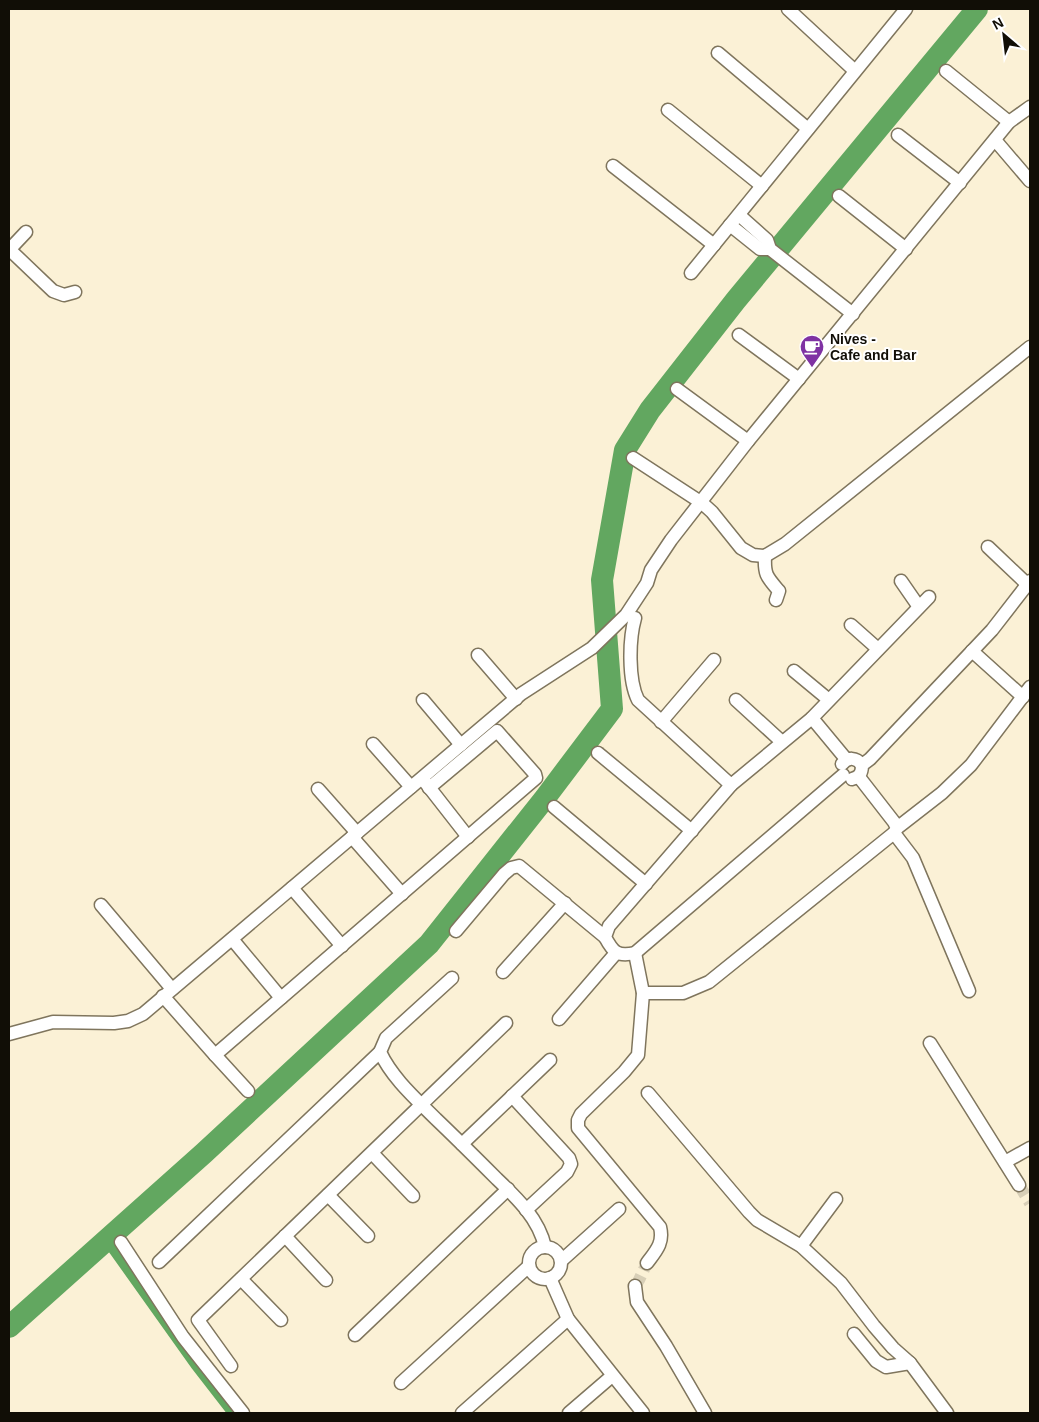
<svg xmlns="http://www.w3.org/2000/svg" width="1039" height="1422" font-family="Helvetica,sans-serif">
	<rect width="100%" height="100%" fill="#fbf1d6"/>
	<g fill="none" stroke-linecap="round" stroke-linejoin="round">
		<!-- canal -->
		<polyline stroke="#62a760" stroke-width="12" points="107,1239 196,1364 234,1413"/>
		<!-- river -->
		<polyline stroke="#62a760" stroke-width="22" points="9,1327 204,1153 429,944 545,798 612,709 602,580 625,450 650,410 736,300 977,9"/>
		<!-- minor-tunnel -->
		<g stroke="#d8cfb7" stroke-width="12" stroke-dasharray="12 6" stroke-linecap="butt">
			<polyline points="1019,1185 1030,1203"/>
			<polyline points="635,1286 639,1280 647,1263"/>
		</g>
		<defs>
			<g id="minor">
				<polyline points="788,9 855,71"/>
				<polyline points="718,53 808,129"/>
				<polyline points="946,71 1009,122"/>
				<polyline points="668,110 762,186"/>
				<polyline points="898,135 960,183"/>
				<polyline points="995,140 1030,181"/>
				<polyline points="613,166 714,245"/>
				<polyline points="839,196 906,249"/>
				<polyline points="739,215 767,240 770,249 853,314"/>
				<polyline points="730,225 760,249 770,249"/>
				<polyline points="9,249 53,291 64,295 75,292"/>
				<polyline points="9,250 26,232"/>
				<polyline points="691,273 906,9"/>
				<polyline points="739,335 799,379"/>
				<polyline points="677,389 748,441"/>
				<polyline points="633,458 702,503 712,512 741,548 753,555 765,556 785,544 1030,347"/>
				<polyline points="988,547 1028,585"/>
				<path d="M765 556C764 575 767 577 779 591L776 600"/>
				<polyline points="901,581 919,607"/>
				<path d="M635 618C629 639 628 680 638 700L731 785 812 718 846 759"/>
				<polyline points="851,625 878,649"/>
				<polyline points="972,651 1023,697"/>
				<polyline points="478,655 516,699"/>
				<polyline points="794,671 829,700"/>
				<polyline points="423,700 461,745"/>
				<polyline points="736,700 782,742"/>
				<polyline points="812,718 929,597"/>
				<polyline points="661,722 714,660"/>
				<polyline points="373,744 411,787"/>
				<polyline points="598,753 692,831"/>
				<path d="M842 764C848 757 856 757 862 765"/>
				<path d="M852 779C860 777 862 773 862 765L870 759 992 630 1030 581"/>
				<polyline points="425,782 468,837"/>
				<path d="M731 785 609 926 605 937C613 952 617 957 635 953L843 775"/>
				<polyline points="318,789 357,833"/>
				<polyline points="554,807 646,884"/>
				<polyline points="897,828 942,793 971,765 1030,687"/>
				<polyline points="894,833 913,858 969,991"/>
				<polyline points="352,837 402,894"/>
				<polyline points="292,888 342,946"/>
				<polyline points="101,905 172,989"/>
				<polyline points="456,931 504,874 511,868 519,866 605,937"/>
				<polyline points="232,939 281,998"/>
				<path d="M635 953 643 993 638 1055 624 1072 581 1114 578 1120V1128L660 1227C664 1243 656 1251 647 1263"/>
				<polyline points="503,972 565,903"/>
				<path d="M452 978 386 1038 380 1052C392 1078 416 1099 436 1119 457 1139 477 1159 497 1179 517 1198 539 1219 545 1247"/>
				<polyline points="643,993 683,993 709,982 894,833 897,828 894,822 859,777"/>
				<polyline points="163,996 215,1055 248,1091"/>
				<polyline points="559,1019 616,953"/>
				<polyline points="9,1034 53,1022 114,1023 128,1021 143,1014 521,694 592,648 626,615 647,583 651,570 671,540 748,441 1009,122 1030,107"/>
				<polyline points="930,1043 1019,1185"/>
				<polyline points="215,1055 536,778 535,774 497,731 429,788"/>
				<polyline points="648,1093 749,1212 757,1220 801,1246 841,1283 874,1326 893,1348 910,1363 947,1413"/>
				<polyline points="512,1096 569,1158 571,1164 567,1172 526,1210"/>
				<polyline points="462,1144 550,1060"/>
				<polyline points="372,1153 413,1196"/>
				<polyline points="1005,1162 1030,1148"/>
				<polyline points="328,1195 368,1236"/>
				<polyline points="285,1236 326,1280"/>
				<polyline points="121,1242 183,1337 243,1413"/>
				<polyline points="801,1246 836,1199"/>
				<circle cx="545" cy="1263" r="16"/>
				<polyline points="561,1261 619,1209"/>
				<polyline points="159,1262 380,1052"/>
				<polyline points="550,1278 568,1319 643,1413"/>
				<polyline points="241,1279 281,1320"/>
				<polyline points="635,1286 637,1302 666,1346 705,1413"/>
				<polyline points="854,1334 876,1361 886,1367 910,1363"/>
				<polyline points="355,1335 508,1189"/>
				<polyline points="231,1366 198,1320 506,1023"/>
				<polyline points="401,1383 529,1266"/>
				<polyline points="462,1413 568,1319"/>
				<polyline points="569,1413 612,1376"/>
			</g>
		</defs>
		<!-- minor casing -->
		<use href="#minor" stroke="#7f755d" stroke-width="15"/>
		<!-- minor -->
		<use href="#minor" stroke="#fff" stroke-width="12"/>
	</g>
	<!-- icons -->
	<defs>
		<symbol id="cafe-pin" viewBox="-11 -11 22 30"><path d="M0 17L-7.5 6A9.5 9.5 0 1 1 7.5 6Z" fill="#7f32a3" stroke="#fff"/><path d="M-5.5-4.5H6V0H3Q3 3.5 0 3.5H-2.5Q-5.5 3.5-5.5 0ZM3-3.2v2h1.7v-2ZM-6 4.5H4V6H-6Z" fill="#fff"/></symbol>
	</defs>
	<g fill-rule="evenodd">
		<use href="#cafe-pin" x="798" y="333" width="28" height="38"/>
	</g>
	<g text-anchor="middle" stroke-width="4" stroke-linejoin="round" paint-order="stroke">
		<!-- poi labels -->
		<g font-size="14" font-weight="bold" fill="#110e06" stroke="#fff" text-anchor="start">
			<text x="830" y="344">Nives -<tspan x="830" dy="16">Cafe and Bar</tspan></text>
		</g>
	</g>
	<!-- border -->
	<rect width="1039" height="1422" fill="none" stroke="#110e06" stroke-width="20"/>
	<!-- north arrow -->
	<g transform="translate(1004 35) rotate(332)" stroke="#ffffff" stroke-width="4" paint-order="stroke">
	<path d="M0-4L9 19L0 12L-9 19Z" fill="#110e06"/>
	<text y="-8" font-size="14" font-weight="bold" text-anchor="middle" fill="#110e06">N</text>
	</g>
</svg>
